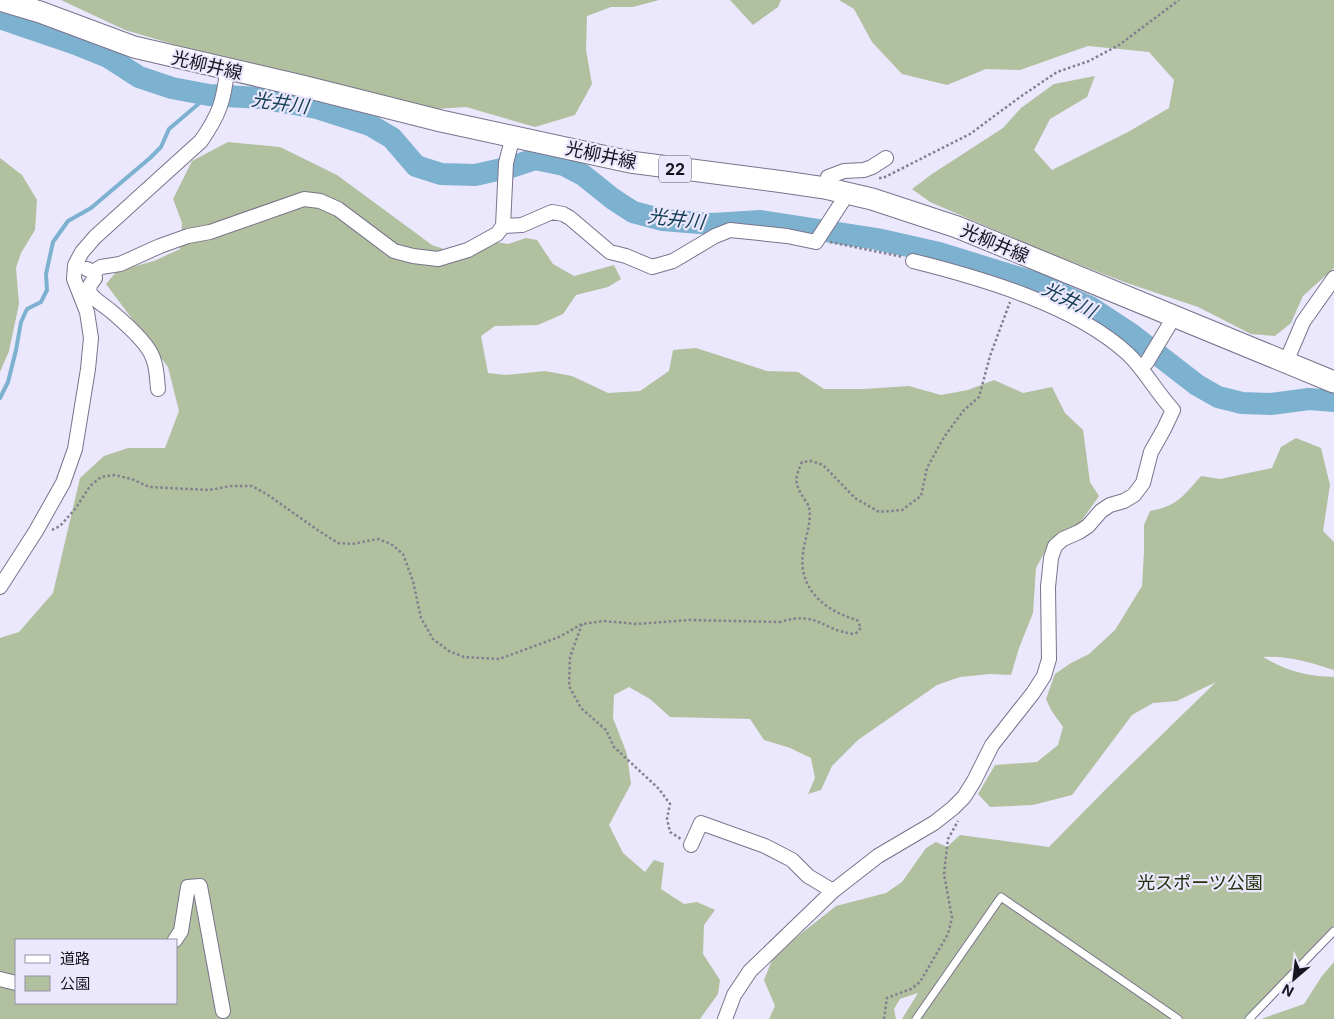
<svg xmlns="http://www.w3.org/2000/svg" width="1334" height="1019" font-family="Inter,'Noto Sans JP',sans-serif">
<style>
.green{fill:#b1c09f;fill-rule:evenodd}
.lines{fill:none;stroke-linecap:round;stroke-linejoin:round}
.stream{stroke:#7db1d0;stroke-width:4}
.river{stroke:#7db1d0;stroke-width:22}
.lane-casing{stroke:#79748c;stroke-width:9}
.street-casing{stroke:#79748c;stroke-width:16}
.primary-casing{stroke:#79748c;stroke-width:23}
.path{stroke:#837f8f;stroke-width:2.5;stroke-dasharray:2.5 2.5;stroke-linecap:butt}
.lane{stroke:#fff;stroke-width:7}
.street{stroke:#fff;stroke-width:14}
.primary{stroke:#fff;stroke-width:21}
.labels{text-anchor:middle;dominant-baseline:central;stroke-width:4.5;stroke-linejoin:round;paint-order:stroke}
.shield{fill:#ebe7fd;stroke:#575461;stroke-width:1}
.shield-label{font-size:16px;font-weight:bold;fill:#17151e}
.street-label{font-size:18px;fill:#17151e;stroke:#ebe7fd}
.park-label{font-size:18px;fill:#23310d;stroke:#ebe7fd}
.water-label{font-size:19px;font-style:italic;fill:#123d53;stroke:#ebe7fd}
</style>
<rect width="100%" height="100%" fill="#ebe7fd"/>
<!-- green -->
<path class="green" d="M61,0h598l-26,7h-22l-24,9 -1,34 6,34 -17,31 -40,12 -69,-20 -30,2 -94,-24 -132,-30 -85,-25z
M730,0h51l-3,7 -25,18z
M839,0h495v268l-31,28 -12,27 -16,13 -24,-2 -53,-27 -71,-24 -81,-31 -116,-50 -18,-13 20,-15 71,-46 18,-20 33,-24 41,-8 -8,21 -37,22 -16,31 18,20 76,-38 41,-24 5,-28 -25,-28 -61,-6 -68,24 -34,-1 -39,16 -45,-11 -30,-32 -18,-33z
M228,142l52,5 57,28 95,70 32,11 31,-14 13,2 18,-6 11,2 16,24 21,12 40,-11 7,14 -13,8 -32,8 -13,19 -25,11 -43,1 -14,10 7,37 18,2 39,-4 27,5 36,17 32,-2 29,-20 4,-21 23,-2 71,23 31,1 26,17h40l45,-3 32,9 27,-5 26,-10 29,13 29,-6 13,26 18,17 7,52 9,14 -19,27 -29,17 -15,28 -3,45 -14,35 -8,27 -22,-1 -29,3 -23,8 -79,55 -26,26 -11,24 -13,4 7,-16 -4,-20 -21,-10 -26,-8 -14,-21 -80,-2 -20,-18 -21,-12 -15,8 -1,23 14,36 4,30 -22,41 14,28 22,19 9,-12 10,3 -3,26 23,15 13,-2 18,8 -11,15 -1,29 17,26 -2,14 -18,25h-700v-381l19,-6 34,-39 27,-115 24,-22 24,-8h37l14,-37 -11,-44 -62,-83 11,-13 37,-10 26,-12 2,-26 -9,-24 19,-38zM16,940h160v63h-160z
M0,158l22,17 15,25 -2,30 -14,23 -5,15 3,36 -10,47 -9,21z
M1296,438l25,10 9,37 -7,46 11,11v128c-22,-7 -47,-15 -71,-13 24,14 43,19 71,20v259l-81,83h-351l16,-26 -18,6 -6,10 2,10h-127l6,-13 -11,-26 10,-25 62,-49 50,-13 16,-11 24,-34 10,-6 11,5 13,-12 89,12 58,-59 109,-106 -39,19 -24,2 -21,12 -60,80 -39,10 -43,2 -12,-13 17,-29 42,-3 21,-17 5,-18 -12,-17 -5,-11 9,-25 16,-11 18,-9 26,-24 27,-44 2,-34v-27l6,-14c28,-5 33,-15 51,-35l19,3 52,-11 9,-21z
M1334,962v57h-73l43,-15 18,-28z"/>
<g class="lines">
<!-- stream -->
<path class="stream" d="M0,398l8,-16 8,-32 5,-28 6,-13 14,-7 6,-12 -1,-16 7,-32 15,-21 23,-13 59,-50 11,-11 8,-18 40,-34"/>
<!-- river -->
<path class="river" d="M0,18l76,26 32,13 31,20 33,11 37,7 50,3 58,10 53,17 22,13 24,28 25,8 34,1 36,-8 24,-8 29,6 19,10 30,24 20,13 30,8 49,4 49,-3 116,18 62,14 97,30 54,24 41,27 66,51 21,12 24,6 29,1 38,-5 25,2"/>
<defs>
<path id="lane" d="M916,1019l85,-122 177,122
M1249,1019l85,-88"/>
<path id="street" d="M825,188l3,-11 16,-6 20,-1 8,-3 14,-9
M503,226l19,-1 30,-13 11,2 7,4 40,34 16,4 26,11 21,-6 42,-25 15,-6 57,6 29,6 26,-40 2,-9
M87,269l6,3 2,6 -5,7 -1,7c6,9 15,13 23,20 13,11 36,31 41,46 4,10 4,21 5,31
M93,272l8,-5 19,-3 40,-18 28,-10 22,-4 94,-33 16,2 18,8 56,42 19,5 25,3 30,-9 29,-16 6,-8 3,-63 7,-27
M1286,362l17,-40 31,-44
M1141,367l6,-5 27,-45
M0,587l36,-56 27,-48 12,-34 13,-80 3,-31 -4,-26 -13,-33 1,-14 7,-13 13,-15 106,-96c18,-26 23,-40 26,-71
M691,845l10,-22 64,23 27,14 16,16 25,15
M175,940l6,-9 7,-44 12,-1 23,125
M0,979l16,4
M725,1019l9,-24 16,-24 83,-80 45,-35 56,-33 19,-15 11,-11 10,-16 18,-36 41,-52 11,-17 5,-17 -1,-72 3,-29 4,-12 8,-7 16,-7 9,-6 13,-15 9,-6 14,-4 10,-6 9,-12 8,-31 13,-23 9,-19c-17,-18 -28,-40 -45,-56 -53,-49 -147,-76 -215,-93"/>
<path id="primary" d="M0,0l40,12 94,35 168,39 139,35 189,41 154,20 41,6 47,11 85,28 377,155"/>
</defs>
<!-- lane casing -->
<use href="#lane" class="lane-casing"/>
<!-- street casing -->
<use href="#street" class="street-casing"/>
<!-- primary casing -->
<use href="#primary" class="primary-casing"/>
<!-- path -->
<path class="path" d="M879,178h4l87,-44 50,-37 37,-25 32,-11 30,-16 60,-45
M830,242l73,15
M52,530l8,-4 16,-18 14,-22 11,-9 13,-2 18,4 17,8 60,3 22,-4h21l16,9 51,36 19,12 14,1 26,-5 13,5 12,10 10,27 8,37 12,21 16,12 15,6 35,2 60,-22 23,-13 22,-3 33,3 52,-4 91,2c38,-12 42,9 75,12l6,-6 -4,-8c-32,-9 -59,-31 -54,-67 2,-16 9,-30 6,-46 -1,-3 -4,-7 -6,-10 -9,-14 -8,-20 -1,-35l9,-1 12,4 32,33 24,14 23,-2 19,-14 6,-28 17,-31 20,-27 15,-13 11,-41 20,-54
M582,624l-12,33 -1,29 12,22 25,22 8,17 45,42 11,15 -3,15 3,13 11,7
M884,1019l3,-21 24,-9 9,-7 28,-48 4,-16 -8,-44 4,-35 10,-18"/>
<!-- lane -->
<use href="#lane" class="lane"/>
<!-- street -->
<use href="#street" class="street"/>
<!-- primary -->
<use href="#primary" class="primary"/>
</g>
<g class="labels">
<!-- shield labels -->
<rect class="shield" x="659" y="155.5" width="32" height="27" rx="4"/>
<g class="shield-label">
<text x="675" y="169">22</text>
</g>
<!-- street labels -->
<g class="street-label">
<text transform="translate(207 65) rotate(13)">光柳井線</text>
<text transform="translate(601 155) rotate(12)">光柳井線</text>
<text transform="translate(995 243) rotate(23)">光柳井線</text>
</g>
<!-- park labels -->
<g class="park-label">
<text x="1200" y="882">光スポーツ公園</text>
</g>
<!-- water labels -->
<g class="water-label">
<text transform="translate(280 103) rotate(8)">光井川</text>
<text transform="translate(676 219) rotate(7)">光井川</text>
<text transform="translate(1069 300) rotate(26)">光井川</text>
</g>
</g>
<!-- legend -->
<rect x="15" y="939" width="162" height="65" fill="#ebe7fd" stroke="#9693a4"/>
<rect x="25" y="955" width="25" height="8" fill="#ffffff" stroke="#9693a4"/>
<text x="60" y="964" font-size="15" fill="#17151e">道路</text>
<rect x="25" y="976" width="25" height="15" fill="#b1c09f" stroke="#9693a4"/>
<text x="60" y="989" font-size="15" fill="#17151e">公園</text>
<!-- north arrow -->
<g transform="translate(1294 979) rotate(208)" stroke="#ebe7fd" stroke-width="4" paint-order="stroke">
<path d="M0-4L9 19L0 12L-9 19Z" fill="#17151e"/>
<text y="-8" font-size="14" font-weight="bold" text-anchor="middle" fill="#17151e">N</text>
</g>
</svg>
